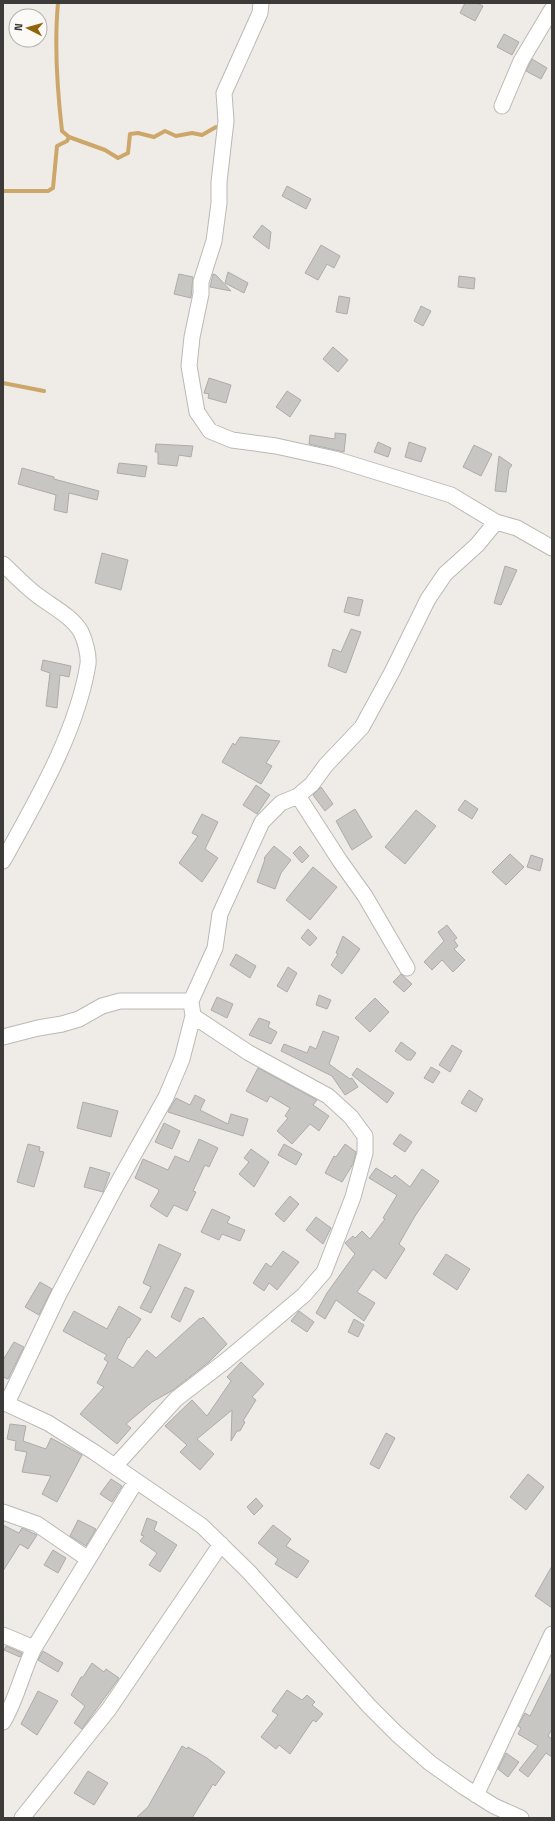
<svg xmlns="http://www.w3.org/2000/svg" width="555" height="1821" font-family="'Titillium Web',sans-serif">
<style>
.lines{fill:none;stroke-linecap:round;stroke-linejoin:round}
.stream{stroke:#cda76a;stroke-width:4}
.building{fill:#c8c6c2;stroke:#aeaba8}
.minor-casing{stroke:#bbb9b5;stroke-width:17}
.minor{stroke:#fff;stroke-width:15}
</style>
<rect width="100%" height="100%" fill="#efece8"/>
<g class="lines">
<!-- stream -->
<path class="stream" d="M69,137l36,13 13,8 10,-5 2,-19 8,-1 16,4 11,-6 11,5 16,-3 10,2 14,-8
M3,191h45l5,-3 4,-42 10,-5 2,-4 -7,-6c-5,-43 -8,-85 -4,-128
M3,383l41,8"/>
</g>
<!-- building -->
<path class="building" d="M465,3h12l6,3 -8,15 -15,-8z
M504,34l15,8 -7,13 -15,-8z
M532,59l15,9 -6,11 -15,-8z
M287,186l24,13 -5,10 -24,-13z
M262,225l9,7 -2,17 -16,-12z
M321,245l19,11 -6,12 -7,-4 -9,16 -13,-7z
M228,272l20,11 -4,10 -19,-10z
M179,274l14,3 -2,21 -17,-4z
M213,274l3,1 15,16 -21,-4z
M459,276l16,2 -1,11 -16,-2z
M339,296l11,2 -3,16 -11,-2z
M421,306l10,5 -8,15 -9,-5z
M333,347l15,13 -10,12 -15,-13z
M209,378l22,7 -5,18 -18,-5 1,-4 -5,-1z
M287,391l14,9 -11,17 -14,-10z
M335,433l11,1 -2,18 -35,-8 1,-9 25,4z
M378,442l13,6 -3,9 -14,-5z
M409,442l17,6 -5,14 -16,-5z
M156,444l37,2 -2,11 -12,-2 -2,11 -19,-2v-12h-3z
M474,445l18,9 -11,22 -18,-9z
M499,456l13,9 -3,4 -3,23 -11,-1z
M119,463l28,3 -2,11 -28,-4z
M22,468l32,9v2l45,12 -2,9 -28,-7 -2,20 -13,-3 2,-15 -38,-11z
M102,553l26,7 -7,30 -26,-7z
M505,566l12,4 -16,35 -7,-2z
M348,597l15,3 -4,16 -15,-4z
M351,629l10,3 -15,41 -18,-7 5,-17 8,3z
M43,660l28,6 -2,11 -9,-2 -3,33 -11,-2 4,-33 -9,-3z
M240,737l40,4 -14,22 6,3 -11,18 -39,-22 11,-19 2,2z
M256,785l14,10 -13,19 -14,-9z
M321,787l12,17 -8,7 -12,-16z
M465,800l13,9 -6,10 -14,-9z
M355,809l17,28 -20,13 -16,-29z
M416,810l20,16 -31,38 -20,-17z
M202,814l16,8 -13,27 13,9 -16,24 -23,-19 19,-27 -6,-3z
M274,846l17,14 -10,13 -6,16 -18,-7 8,-23 -1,-1z
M300,846l9,10 -7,7 -9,-10z
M510,854l14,13 -18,18 -14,-13z
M531,855l12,4 -3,12 -13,-4z
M313,867l24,20 -27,33 -24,-20z
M447,925l10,13 -3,2 4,6 -4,3 11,11 -12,12 -11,-12 -10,10 -8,-8 20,-21 -6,-9z
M308,929l9,9 -7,8 -9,-8z
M343,936l17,13 -18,25 -11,-9 7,-11 -2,-1z
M236,954l20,12 -6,12 -20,-13z
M288,967l9,6 -10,19 -10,-6z
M401,974l11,10 -8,8 -11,-10z
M319,995l12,5 -4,9 -11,-4z
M217,997l16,7 -6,14 -16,-8z
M375,998l14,14 -19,20 -15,-14z
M259,1018l11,4 -2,5 9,5 -6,12 -22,-9z
M323,1031l16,6 -10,27 21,15 2,-1 6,9 -13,8 -13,-19 -51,-25 3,-7 23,9 3,-7 6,3z
M401,1042l15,11 -5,7h-4l-12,-9z
M452,1045l10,6 -12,21 -11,-7z
M431,1067l9,5 -7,11 -9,-5z
M258,1068l59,32 -4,5 16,11 -10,15 -9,-7 -18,20 -15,-13 11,-13 -3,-2 5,-8 -20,-12 -3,6 -21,-11z
M357,1068l37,25 -7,10 -35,-28z
M469,1090l14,9 -7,13 -15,-9z
M195,1095l10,5 -5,10 28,14 3,-10 17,5 -5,17 -75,-24 8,-14 14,7z
M83,1102l35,9 -7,26 -34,-9z
M164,1123l16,8 -8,18 -17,-7z
M400,1134l12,8 -7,10 -12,-8z
M199,1139l19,9 -9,19 -4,-2 -12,26 3,1 -9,19 -13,-6 -7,12 -17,-11 9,-15 -1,-2 -23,-11 8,-19 25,11 7,-14 14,6z
M28,1144l12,3 -1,4 5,1 -10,35 -17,-5z
M284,1144l18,10 -6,11 -18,-10z
M345,1144l11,8 -3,12 -11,18 -17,-9 9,-17 2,1z
M251,1149l18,13 -15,25 -15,-13 10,-12 -5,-4z
M90,1167l20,6 -7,19 -19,-5z
M376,1168l16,10 3,-3 15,12 12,-18 17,12 -24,35 -16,28 6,5 -19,30 -13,-10 -16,23 18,11 -11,18 -28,-21 -11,19 -9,-6 11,-20 28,-39 -10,-11 8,-7 2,2 7,-7 8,8 15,-20 -2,-1 14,-23 -28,-17z
M290,1196l9,8 -15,18 -9,-8z
M212,1209l18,8 -3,6 18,7 -5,11 -18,-7 -3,6 -18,-8z
M316,1217l15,11 -8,16 -17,-14z
M159,1244l22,10 -30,59 -11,-5 11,-21 -8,-4z
M283,1251l16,11 -22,28 -8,-7 -5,8 -11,-8 13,-20 5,4z
M446,1254l24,15 -13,21 -24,-16z
M40,1282l12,7 -13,26 -14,-8z
M185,1287l9,4 -14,31 -9,-5z
M119,1306l22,13 -12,19 -1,-1 -11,21 16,10 14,-18 9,8 44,-40 1,1 2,-2 24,27 -18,18 -36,28 -21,12 -26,22 5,4 -14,16 -37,-30 24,-27 -7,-4 11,-21 -4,-3 3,-4 -44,-24 11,-20 33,18z
M299,1311l15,11 -7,10 -16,-11z
M354,1319l10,6 -6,12 -10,-5z
M14,1342l10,5 -16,32 -5,-2v-17z
M241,1362l23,22 -12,13 4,3 -13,21 2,1 -5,9h-3l-6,10 1,-31 -35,29 17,15 -14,16 -20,-18 7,-7 -22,-19 27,-26 15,16 24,-35 -4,-4z
M10,1424l16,2 -3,15 23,8 5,-11 31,17 -25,47 -15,-8 9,-18 -29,-4 5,-20 -12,-2 1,-9 -9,-2z
M386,1433l9,5 -16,31 -9,-5z
M528,1474l16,13 -18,23 -16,-13z
M111,1479l11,7 -10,16 -12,-8z
M256,1498l7,8 -9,9 -7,-8z
M147,1518l10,4 -3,8 23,15 -17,27 -11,-7 8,-12 -17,-12 4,-5 -3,-1z
M78,1520l18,9 -10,17 -16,-10z
M3,1525l16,8 3,-5 15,7 -9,14 -8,-5 -17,27z
M273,1525l18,14 -5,7 23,15 -12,17 -22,-14 3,-5 -20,-16z
M53,1550l13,8 -8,15 -14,-8z
M552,1566v42l-17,-12z
M6,1646l16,7 -2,4 -16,-7z
M43,1651l20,12 -5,9 -20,-12z
M92,1663l12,9 2,-3 13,9 -37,51 -8,-6 11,-17 -14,-11 10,-18h2z
M552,1672v57l-4,7 4,3v18l-6,-4 -18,24 -9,-7 19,-24 -20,-12 3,-6 -3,-2 7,-13 5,3z
M287,1690l15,10 5,-5 8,7 -3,3 11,9 -7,8 -3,-2 -23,34 -11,-9 -3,4 -15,-12 17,-22 -6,-4z
M38,1691l20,10 -21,34 -16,-11z
M182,1746l5,3 1,-2 19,11 18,14 -10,14 -2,-2 -21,34h-56l12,-11z
M506,1753l13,9 -11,15 -10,-8z
M88,1771l20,12 -14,22 -20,-12z"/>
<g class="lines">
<defs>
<path id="minor" d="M261,3l-1,10 -36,80 2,28 -7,61v21l-5,38 -13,41v12l-9,43 -3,29 8,46 13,19 22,9 44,6 59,13 116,36 45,27 21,6 35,20
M502,106l19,-45 31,-52
M3,564c11,10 22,22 34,31 14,11 35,21 44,37 4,8 8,23 7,32 -11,68 -52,137 -85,197
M298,796l42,65 25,35 42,72
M3,1037l35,-9 24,-4 17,-5 23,-13 18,-5h71
M3,1402l45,21 46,29 108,74 47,46 120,134 28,28 33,29 34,24 30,19 27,12
M7,1403l51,-107 57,-108 51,-91 16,-38 11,-43 -2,-15 24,-53 5,-34 42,-92 19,-19 17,-7 14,-12 14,-19 36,-38 30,-55 36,-73 17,-25 32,-29 19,-23
M115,1466l61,-67 52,-40 76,-64 20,-23 29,-75 12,-44v-17l-14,-19 -23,-21 -79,-43 -56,-37
M3,1512l34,12 51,35
M3,1635l31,13
M3,1722c14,-23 19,-50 31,-74l102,-167
M476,1795l76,-161
M22,1818l87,-109 112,-165"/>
</defs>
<!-- minor casing -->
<use href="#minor" class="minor-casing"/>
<!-- minor -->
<use href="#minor" class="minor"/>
</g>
<!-- border -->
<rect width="555" height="1821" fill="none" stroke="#3c3b39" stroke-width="8"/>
<!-- north arrow -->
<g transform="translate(28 28) rotate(276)"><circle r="19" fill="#fcfaf6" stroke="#afaeaa"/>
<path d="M0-3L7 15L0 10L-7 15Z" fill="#8f650c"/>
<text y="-6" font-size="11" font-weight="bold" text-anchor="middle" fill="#3c3b39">N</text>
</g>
</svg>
